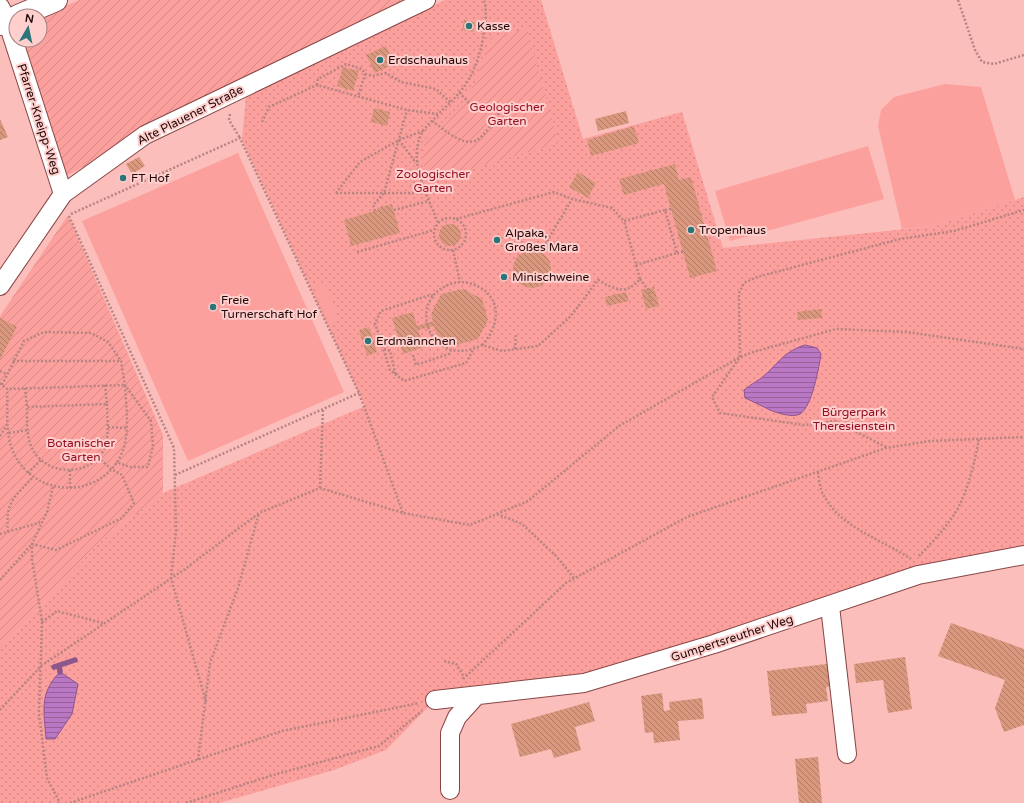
<svg xmlns="http://www.w3.org/2000/svg" width="1024" height="803" font-family="'Varela Round',sans-serif">
<style>
.park{fill:url(#park-dots)}
.garden{fill:url(#garden-furrows)}
.pitch{fill:#fca09d}
.water{fill:url(#water-rules);stroke:#8d568c}
.lines{fill:none;stroke-linecap:round;stroke-linejoin:round}
.stream{stroke:#8d568c;stroke-width:5.5}
.building{fill:url(#building-back-hatch)}
.minor-casing{stroke:#884746;stroke-width:20}
.major-casing{stroke:#884746;stroke-width:24}
.path{stroke:#b68482;stroke-width:2.5;stroke-dasharray:2 2;stroke-linecap:butt}
.minor{stroke:#fff;stroke-width:18}
.major{stroke:#fff;stroke-width:22}
.poi-dot{fill:#2b757a;stroke:#fecfcd;stroke-width:1.5}
.labels{text-anchor:middle;dominant-baseline:central;stroke-width:4;stroke-linejoin:round;paint-order:stroke}
.poi-label{font-size:12px;fill:#230909;stroke:#fecfcd;text-anchor:start}
.park-label{font-size:12px;fill:#941022;stroke:#fecfcd}
.street-label{font-size:12px;fill:#230909;stroke:#fecfcd}
</style>
<defs>
<pattern id="park-dots" width="8" height="8" patternUnits="userSpaceOnUse"><rect width="8" height="8" fill="#fca09d"/><path d="M2 2h.1M6 6h.1" fill="none" stroke="#d88886" stroke-width="1.8" stroke-linecap="round"/></pattern>
<pattern id="garden-furrows" width="10" height="10" patternUnits="userSpaceOnUse"><rect width="10" height="10" fill="#fca09d"/><path d="M-1 1l2-2M0 10L10 0M9 11l2-2" fill="none" stroke="#d88886"/></pattern>
<pattern id="water-rules" width="6" height="5" patternUnits="userSpaceOnUse"><rect width="6" height="5" fill="#ba77c4"/><path d="M0 2.5h6" fill="none" stroke="#97609d"/></pattern>
<pattern id="building-back-hatch" width="6" height="6" patternUnits="userSpaceOnUse"><rect width="6" height="6" fill="#d9977d"/><path d="M-1 5l2 2M0 0l6 6M5-1l2 2" fill="none" stroke="#b07965"/></pattern>
</defs>
<rect width="100%" height="100%" fill="#fbbebb"/>
<!-- park -->
<path class="park" d="M445,0h96l42,139 99,-27 41,136 211,-22 90,-29v358l-106,20 -334,108 -149,17 -49,50 -52,20 -115,33h-219v-153l99,-107 64,-50 202,-87 -123,-266 4,-45z"/>
<!-- garden -->
<path class="garden" d="M79,0h326l-339,176 -46,-136h20v-23z
M527,29l32,114 -132,39 -5,-26 3,-16 9,-13 12,-7 21,-22 10,-20 14,-40z
M68,215l95,220v58l-64,50 -99,107v-334z"/>
<!-- pitch -->
<path class="pitch" d="M945,84l36,3 34,113 -81,26 -32,3 -24,-103 3,-16 13,-13z
M868,146l16,53 -154,42 -15,-50z
M238,153l106,239 -156,69 -106,-240z
M325,283l14,37 -11,4 -14,-37z"/>
<!-- water -->
<path class="water" d="M805,345l12,3 4,6c-2,13 -9,53 -21,60 -7,4 -23,-1 -30,-4 -8,-4 -16,-8 -25,-12l-1,-8c6,-5 10,-7 16,-11 17,-13 22,-27 45,-34z
M60,672l18,12 -6,30 -17,25h-9c-2,-28 -7,-46 14,-67z"/>
<g class="lines">
<!-- stream -->
<path class="stream" d="M59,666l1,6
M54,667l21,-7"/>
</g>
<!-- building -->
<path class="building" d="M464,20l11,2 -2,10 -11,-2z
M386,46l8,18 -19,9 -9,-18z
M343,67l16,4 -6,20 -16,-5z
M374,108l16,4 -3,14 -16,-4z
M626,111l3,12 -31,8 -3,-12z
M0,119l8,18 -8,3z
M634,126l5,17 -48,13 -4,-16z
M139,157l6,9 -13,8 -6,-10z
M675,164l4,16 12,-3 26,94 -27,7 -26,-94 -40,11 -5,-16z
M578,172l18,11 -8,15 -19,-11z
M392,204l8,29 -49,13 -7,-26 34,-10 -1,-2z
M439 235a11 11 0 1 1 22 0a11 11 0 1 1-22 0Z
M513 269a19 19 0 1 1 38 0a19 19 0 1 1-38 0Z
M654,287l5,19 -13,3 -5,-19z
M463,289l19,10 6,21 -10,19 -22,6 -19,-10 -3,-9 -16,4 6,17 -21,7 -11,-36 21,-6 4,14 16,-5 -2,-7 10,-20z
M626,292l3,9 -22,5 -2,-9z
M821,309l1,9 -24,2 -1,-8z
M0,318l17,9 -17,33z
M369,327l8,25 -10,4 -8,-26z
M951,623l73,26v76l-20,7 -9,-24 10,-28 -67,-24z
M905,657l7,52 -24,4 -5,-33 -27,3 -2,-19z
M835,663l2,23 -11,1 2,14 -22,3 1,9 -35,3 -5,-45z
M662,693l2,18 6,-1 -1,-8 33,-4 2,21 -26,2 2,19 -26,3 -1,-11 -8,1 -4,-37z
M589,702l6,19 -20,6 6,23 -27,8 -3,-9 -31,8 -9,-33z
M818,757l4,46h-23l-4,-44z"/>
<g class="lines">
<defs>
<path id="minor" d="M0,7l7,13 56,174
M0,286l63,-92 82,-59 281,-135
M830,606l17,148
M435,700l149,-17 130,-39 204,-69 106,-20
M450,790v-57l7,-16 19,-21"/>
<path id="major" d="M18,16l38,-16
M0,24l16,-7"/>
</defs>
<!-- minor casing -->
<use href="#minor" class="minor-casing"/>
<!-- major casing -->
<use href="#major" class="major-casing"/>
<!-- path -->
<path class="path" d="M958,0l17,50 7,12 12,2 30,-9
M365,74l7,2 14,-3 15,9 35,7 14,13
M317,85l1,-6 28,-15 16,5 3,5 -7,23
M230,114l-1,6 11,18
M438,115c-5,5 -11,10 -15,16 -17,28 5,65 15,92
M432,121c11,7 31,27 45,19 6,-3 16,-18 21,-24l1,-5 -5,-4 -26,-5 -9,-10
M262,122l7,-15 48,-22 90,25 31,4c11,-10 25,-23 32,-37 10,-18 20,-57 14,-77
M399,140l17,23
M336,193l24,-31 39,-22 24,-9
M336,193h90
M394,210l35,-9
M665,210l6,-1
M375,211l-2,-6 11,-12 23,-83
M71,214l169,-76 119,255 44,120
M69,216l105,232 2,83 -5,47 35,124
M434 234a16 16 0 1 1 32 0a16 16 0 1 1-32 0Z
M456,219l98,-27 18,7
M543,248l29,-49 40,9 12,13
M453,250l7,32
M357,252l77,-22
M677,253l6,-1
M640,279l9,12 2,10
M433,296l-3,-1 -49,16 -6,12 15,47 14,11 62,-18 7,-13
M482,345c16,-16 21,-44 -1,-57 -10,-6 -22,-8 -33,-3 -43,17 -17,86 34,60l20,6 36,-5 33,-30 27,-36c16,9 28,16 42,-1l-16,-58 41,-11 12,43 -41,12
M384,349l6,2 6,25
M515,349l1,-14
M413,355l3,10 33,-11 2,-4
M13,361h107
M0,371l7,3
M0,383l7,6c1,19 -2,42 5,60 18,47 84,53 108,8 11,-21 6,-50 5,-72l-118,4
M2,385l22,-44 20,-9 47,1 17,9 13,19 4,24 26,36 2,25 -5,21h-18l-14,-5
M105,385l2,19
M25,388l2,19
M107,404c0,13 2,27 -1,40 -10,32 -55,34 -72,8 -8,-13 -7,-31 -7,-45z
M108,427l18,1
M9,433l19,-3
M0,436l7,-11
M886,447l-51,-26 -31,4 -84,-12 -8,-16 28,-40 -1,-64 5,-10 13,-6 143,-38 54,-8 70,-21
M70,470v18
M818,472c1,8 2,18 6,24 17,32 59,44 87,63
M28,473l13,-13
M175,475l184,-82
M53,487l-6,25 -15,32v15l10,63 -3,92 8,64 13,25
M320,488l3,-79
M497,514l25,10 34,32 18,22
M8,532c-3,-30 6,-34 25,-55
M0,534l42,-12
M919,556c15,-16 33,-34 42,-54 9,-20 14,-42 18,-63
M0,580l32,-36 24,6 66,-32 12,-15 -12,-28 -11,-6 -13,-12
M42,622l15,-11 46,12
M444,661l12,3 8,13
M463,679l103,-96 121,-66 199,-69 44,-7 94,-4
M0,710l41,-44 144,-97 74,-56 61,-25 83,25 67,12 58,-24 91,-75 121,-69 13,-5 83,-23 71,3 117,17
M198,760l12,-97 28,-75 21,-75
M70,803l212,-72 137,-28
M186,803l87,-28 106,-29 43,-35"/>
<!-- minor -->
<use href="#minor" class="minor"/>
<!-- major -->
<use href="#major" class="major"/>
</g>
<!-- markers -->
<g class="poi-dot">
<circle cx="469" cy="26" r="4"/>
<circle cx="380" cy="60" r="4"/>
<circle cx="123" cy="178" r="4"/>
<circle cx="691" cy="230" r="4"/>
<circle cx="497" cy="240" r="4"/>
<circle cx="504" cy="277" r="4"/>
<circle cx="213" cy="307" r="4"/>
<circle cx="368" cy="341" r="4"/>
</g>
<g class="labels">
<!-- poi labels -->
<g class="poi-label">
<text x="477" y="26">Kasse</text>
<text x="388" y="60">Erdschauhaus</text>
<text x="131" y="178">FT Hof</text>
<text x="699" y="230">Tropenhaus</text>
<text x="505" y="233">Alpaka,<tspan x="505" dy="14">Großes Mara</tspan></text>
<text x="512" y="277">Minischweine</text>
<text x="221" y="300">Freie<tspan x="221" dy="14">Turnerschaft Hof</tspan></text>
<text x="376" y="341">Erdmännchen</text>
</g>
<!-- park labels -->
<g class="park-label">
<text x="507" y="107">Geologischer<tspan x="507" dy="14">Garten</tspan></text>
<text x="433" y="174">Zoologischer<tspan x="433" dy="14">Garten</tspan></text>
<text x="854" y="412">Bürgerpark<tspan x="854" dy="14">Theresienstein</tspan></text>
<text x="81" y="443">Botanischer<tspan x="81" dy="14">Garten</tspan></text>
</g>
<!-- street labels -->
<g class="street-label">
<text transform="translate(190 115) rotate(-27)">Alte Plauener Straße</text>
<text transform="translate(39 119) rotate(72)">Pfarrer-Kneipp-Weg</text>
<text transform="translate(732 638) rotate(-18)">Gumpertsreuther Weg</text>
</g>
</g>
<!-- north arrow -->
<g transform="translate(28 28) rotate(9)"><circle r="19" fill="#fecfcd" stroke="#a6807f"/>
<path d="M0-3L7 15L0 10L-7 15Z" fill="#2b757a"/>
<text y="-6" font-size="11" font-weight="bold" text-anchor="middle" fill="#230909">N</text>
</g>
</svg>
